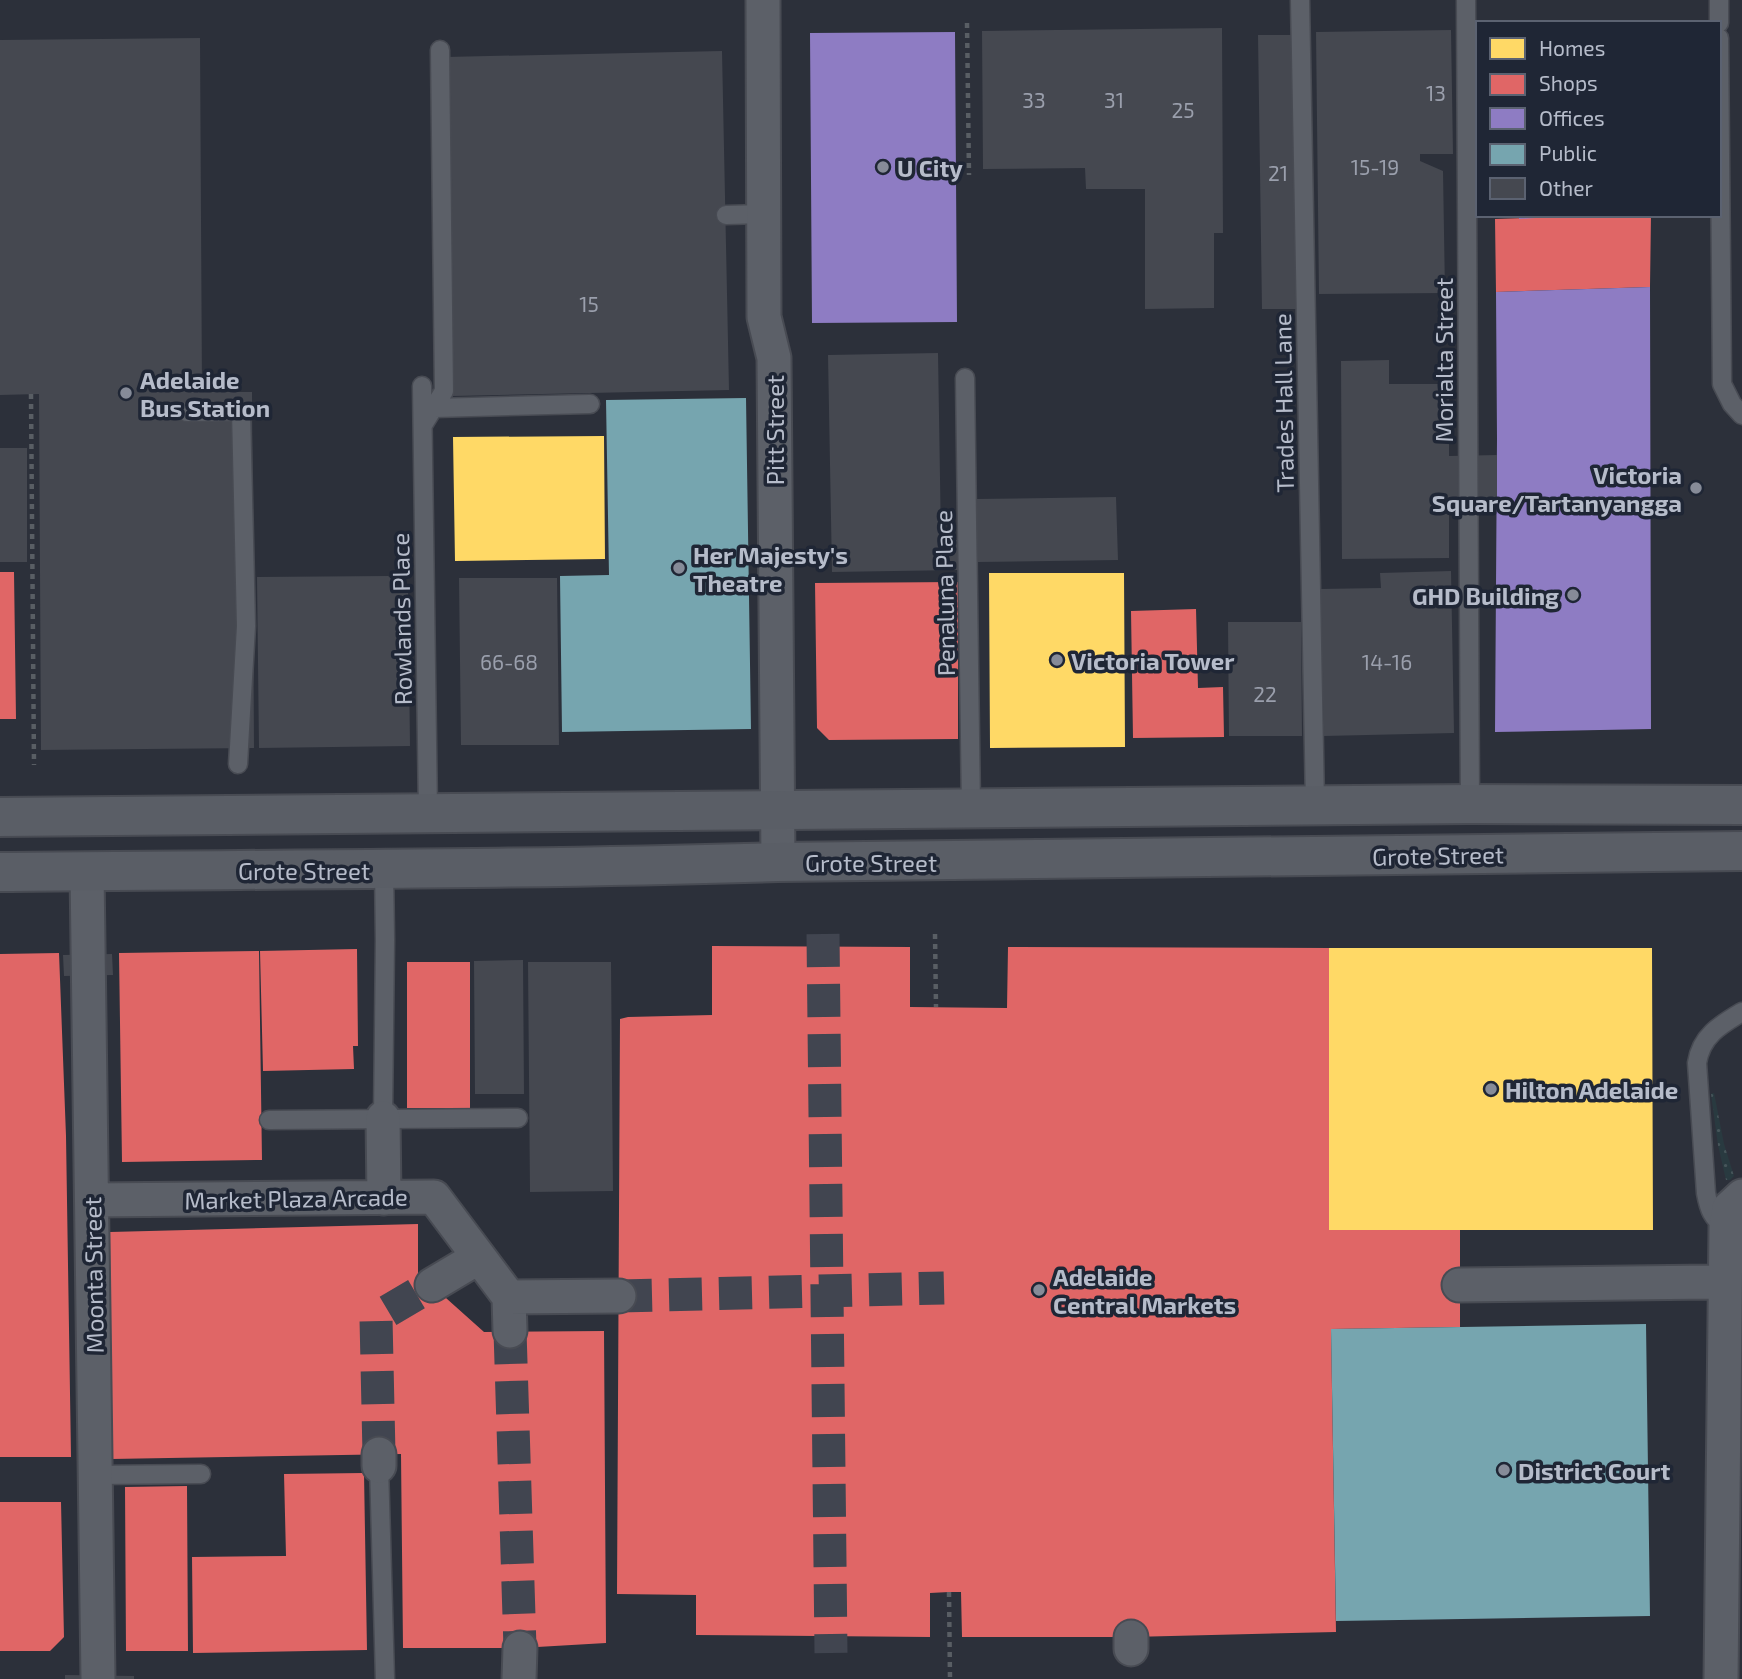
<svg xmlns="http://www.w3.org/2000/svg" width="1742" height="1679" font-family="'Exo 2',sans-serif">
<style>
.garden{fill:url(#garden-dots)}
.homes{fill:#ffd966}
.shops{fill:#e06666}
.offices{fill:#8e7cc3}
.public{fill:#76a5af}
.building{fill:#454850}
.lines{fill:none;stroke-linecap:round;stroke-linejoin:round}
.street-tunnel{stroke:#414550;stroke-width:33;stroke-dasharray:33 17;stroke-linecap:butt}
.lane-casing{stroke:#484b53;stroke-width:21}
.street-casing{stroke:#484b53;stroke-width:37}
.secondary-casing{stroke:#484b53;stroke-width:42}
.path{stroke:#595e64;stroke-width:4.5;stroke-dasharray:5 5;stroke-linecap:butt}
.lane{stroke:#5c6068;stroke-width:18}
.street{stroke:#5c6068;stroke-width:33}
.secondary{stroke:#5a5e66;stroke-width:38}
.poi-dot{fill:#868b98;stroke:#1f2635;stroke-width:2.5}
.labels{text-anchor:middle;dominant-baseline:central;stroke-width:7;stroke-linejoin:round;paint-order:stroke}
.number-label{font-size:21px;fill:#9a9fac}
.poi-label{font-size:24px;font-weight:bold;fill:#b6bcca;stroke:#1f2635;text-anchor:start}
.street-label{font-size:24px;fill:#b6bcca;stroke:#1f2635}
</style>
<defs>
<pattern id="garden-dots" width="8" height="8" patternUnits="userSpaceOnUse" patternTransform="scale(1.75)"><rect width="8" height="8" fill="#293a40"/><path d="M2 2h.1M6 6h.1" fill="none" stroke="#46555a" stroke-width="1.8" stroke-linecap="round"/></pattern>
</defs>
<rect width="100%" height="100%" fill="#2c303a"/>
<!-- garden -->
<path class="garden" d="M1714,1093l10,51 10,32 -4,4h-4l-8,-35 -7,-51z"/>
<!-- homes -->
<path class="homes" d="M604,436l1,123 -150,2 -2,-124z
M989,573h135l1,174 -135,1z
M1329,948h323l1,282h-324z"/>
<!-- shops -->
<path class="shops" d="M1609,215h42l-1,72 -154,5 -1,-73z
M0,572h14l2,147h-16z
M958,582v157l-129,1 -12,-12 -2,-145z
M1196,609l2,79 25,-1 1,50 -91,1 -2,-127z
M712,946l198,1v60l97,1 1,-61 321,1v282h131v97l-129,2 5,303 -205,5h-169l-1,-45h-12l-19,1v44l-234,-2v-40l-79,-1 3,-575 8,-2 84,-2z
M357,949l1,97h-5l1,23 -91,2 -3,-120z
M259,951l3,209 -140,2 -3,-209z
M59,953l7,183 5,321h-71v-503z
M407,962h63v146h-63z
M418,1224v49l66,59 120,-1 2,312 -86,5h-117l-2,-194 -290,5 -1,-227z
M364,1473l3,177 -174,3 -1,-96 94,-1 -2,-82z
M187,1486l1,165h-62l-1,-164z
M0,1502h61l3,135 -14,14h-50z"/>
<!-- offices -->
<path class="offices" d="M955,32l2,290 -145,1 -2,-290z
M1519,215h32v2l-32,2z
M1650,287l1,442 -156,3 2,-293 -1,-147z"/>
<!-- public -->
<path class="public" d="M746,398l5,331 -189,3 -2,-156 49,-1 -3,-175z
M1646,1324l4,292 -314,5 -5,-292z"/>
<!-- building -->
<path class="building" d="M1222,28l1,205h-9v75l-69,1v-120h-59l-1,-21 -102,1 -1,-138z
M1451,30l2,124h-33v7l23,10 2,122 -126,1 -3,-262z
M1258,35h35l4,274h-35z
M200,38l2,354h50l2,356 -213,2 -2,-356 -39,1v-355z
M722,51l7,339 -276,6 -7,-339z
M938,353l3,187h17v30l-126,2 -4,-217z
M1389,360v24h60v72l48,-1v49h-48v54l-107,1 -1,-198z
M0,448h27v114h-27z
M1116,497l2,63 -141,2 -1,-63z
M1451,571l3,162 -130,3 -4,-147 61,-1 -1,-15z
M388,576l20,12 2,158 -151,2 -2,-171z
M459,578h98l2,167h-98z
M1228,622h73l1,114h-73z
M112,954l1,21 -49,1 -1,-21z
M523,960l1,134h-49l-1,-133z
M528,962h83l2,229 -83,1z
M65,1675l69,1v3h-69z"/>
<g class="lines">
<!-- street-tunnel -->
<path class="street-tunnel" d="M823,934l8,719
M619,1296l325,-8
M510,1331l10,317
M379,1454l-3,-136 56,-33"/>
<defs>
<path id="lane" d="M1300,0l15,805
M1466,0l4,804
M1719,0v23
M1719,38l3,346 10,20 10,11
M726,215l38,-1
M965,378l6,430
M422,386l6,427
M434,408l156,-4
M187,412l54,-1 5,215 -8,138
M423,425l21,-34 -4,-341
M383,1118l2,-178 -1,-71
M269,1120l249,-2
M1727,1228c-15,-9 -18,-19 -21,-35l-9,-130c4,-27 23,-38 45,-51
M379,1466l6,213
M95,1475l106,-1"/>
<path id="street" d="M763,0l1,317 10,41 4,504
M87,871l11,808
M383,1118l1,80
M92,1200l342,-3 75,100 110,-1
M432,1285l47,-28
M1459,1285l251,-3
M509,1297l1,34
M379,1466v-12
M1131,1637v12
M519,1679l1,-31
M1721,1679l5,-452 3,-19 13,-12"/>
<path id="secondary" d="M0,817l1470,-13 272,1
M0,872c259,-3 519,-2 778,-10l964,-11"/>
</defs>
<!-- lane casing -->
<use href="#lane" class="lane-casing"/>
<!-- street casing -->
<use href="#street" class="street-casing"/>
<!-- secondary casing -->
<use href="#secondary" class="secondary-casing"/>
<!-- path -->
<path class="path" d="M967,23l2,152
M31,394l3,371
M935,934l1,73
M949,1592l1,87"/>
<!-- lane -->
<use href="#lane" class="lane"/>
<!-- street -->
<use href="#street" class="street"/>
<!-- secondary -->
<use href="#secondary" class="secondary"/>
</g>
<!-- markers -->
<g class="poi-dot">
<circle cx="883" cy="167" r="7"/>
<circle cx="126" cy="393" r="7"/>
<circle cx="1696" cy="488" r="7"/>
<circle cx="679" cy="568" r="7"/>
<circle cx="1573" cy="595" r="7"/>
<circle cx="1057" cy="660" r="7"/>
<circle cx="1491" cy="1089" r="7"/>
<circle cx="1039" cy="1290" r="7"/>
<circle cx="1504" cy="1470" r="7"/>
</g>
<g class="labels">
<!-- number labels -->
<g class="number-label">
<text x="1436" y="92">13</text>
<text x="1034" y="99">33</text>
<text x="1114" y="99">31</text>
<text x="1183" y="109">25</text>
<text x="1375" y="166">15-19</text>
<text x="1278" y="172">21</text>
<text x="589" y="303">15</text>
<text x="509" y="661">66-68</text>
<text x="1387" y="661">14-16</text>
<text x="1265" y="693">22</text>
</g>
<!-- poi labels -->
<g class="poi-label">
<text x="897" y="167">U City</text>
<text x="140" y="379">Adelaide<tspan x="140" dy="28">Bus Station</tspan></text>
<text x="1682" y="474" text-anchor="end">Victoria<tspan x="1682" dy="28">Square/Tartanyangga</tspan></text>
<text x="693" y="554">Her Majesty's<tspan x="693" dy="28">Theatre</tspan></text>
<text x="1559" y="595" text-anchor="end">GHD Building</text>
<text x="1071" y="660">Victoria Tower</text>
<text x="1505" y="1089">Hilton Adelaide</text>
<text x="1053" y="1276">Adelaide<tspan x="1053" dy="28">Central Markets</tspan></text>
<text x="1518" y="1470">District Court</text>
</g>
<!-- street labels -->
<g class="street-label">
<text transform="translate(1443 360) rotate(-90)">Morialta Street</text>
<text transform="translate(1283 403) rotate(-91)">Trades Hall Lane</text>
<text transform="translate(774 430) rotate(-90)">Pitt Street</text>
<text transform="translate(944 593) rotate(-91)">Penaluna Place</text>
<text transform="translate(401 619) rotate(-91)">Rowlands Place</text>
<text transform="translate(1438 855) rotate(-1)">Grote Street</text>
<text x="871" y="862">Grote Street</text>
<text x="304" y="870">Grote Street</text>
<text transform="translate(296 1198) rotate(-1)">Market Plaza Arcade</text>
<text transform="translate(93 1275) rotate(-91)">Moonta Street</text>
</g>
</g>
<!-- legend -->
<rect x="1476" y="21" width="245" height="196" fill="#1f2635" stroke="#5b6271" stroke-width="2"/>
<rect x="1490" y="38" width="35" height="21" fill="#ffd966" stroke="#5b6271" stroke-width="2"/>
<text x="1539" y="56" font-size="21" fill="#b6bcca">Homes</text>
<rect x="1490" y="74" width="35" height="21" fill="#e06666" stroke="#5b6271" stroke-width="2"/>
<text x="1539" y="91" font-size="21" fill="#b6bcca">Shops</text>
<rect x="1490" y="108" width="35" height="21" fill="#8e7cc3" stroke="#5b6271" stroke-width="2"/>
<text x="1539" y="126" font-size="21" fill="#b6bcca">Offices</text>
<rect x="1490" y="144" width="35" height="21" fill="#76a5af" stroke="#5b6271" stroke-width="2"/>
<text x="1539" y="161" font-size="21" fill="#b6bcca">Public</text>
<rect x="1490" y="178" width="35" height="21" fill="#454850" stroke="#5b6271" stroke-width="2"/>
<text x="1539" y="196" font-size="21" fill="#b6bcca">Other</text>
</svg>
